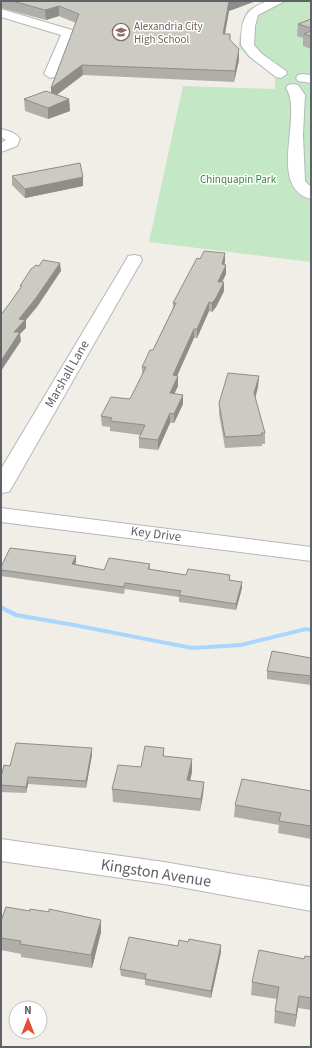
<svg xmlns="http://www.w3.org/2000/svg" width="312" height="1048" font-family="'Source Sans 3',sans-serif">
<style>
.green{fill:#c4e7c6}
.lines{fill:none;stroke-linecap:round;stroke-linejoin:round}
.stream{fill:#aad6fd;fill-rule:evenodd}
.minor-casing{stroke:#b4b7bb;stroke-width:2}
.minor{fill:#fff;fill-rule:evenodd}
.wall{fill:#afaea8}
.shaded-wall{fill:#8e8d88}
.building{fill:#cbcac3;stroke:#8e8d88}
.labels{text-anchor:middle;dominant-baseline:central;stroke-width:3;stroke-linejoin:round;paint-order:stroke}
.far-education-label{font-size:11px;fill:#785e54;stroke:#fff;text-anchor:start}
.far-park-label{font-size:11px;fill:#37853e;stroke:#fff}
.street-label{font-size:13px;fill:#5e6267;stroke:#fff}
.near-street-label{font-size:16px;fill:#5e6267;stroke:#fff}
</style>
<rect width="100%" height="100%" fill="#f0eee7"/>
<!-- green -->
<path class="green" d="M268,1h43v261l-162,-20 34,-156 92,3v-12l-27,-20 -10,-11 5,-28 5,-9z"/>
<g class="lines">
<!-- stream -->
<path class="stream" d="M1,605l16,8 57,10 118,23 49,-3 65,-16 5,1v4l-5,-1 -65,16 -49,3 -118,-23 -59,-10 -14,-7z"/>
<defs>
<path id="minor" d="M268,1h17l-27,14 -3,11 -1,19 8,9 24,17 1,3 -6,4 -5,-1 -27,-21 -8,-11c0,-24 3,-36 27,-44z
M1,9l71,21 2,3 -19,44 -5,1 -6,-4 17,-39 -60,-18z
M303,74l8,1v8l-13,-2 -2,-3 2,-3z
M293,84l5,1 7,10 -2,40 2,46 6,6v12c-45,-12 -7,-85 -25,-111l2,-3z
M1,129c8,2 14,3 19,10l-3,7 -16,6v-9l5,-3 -5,-3z
M134,255l6,1 2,4 -130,227 -3,5 -8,1v-24l125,-209 2,-4z
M1,508l310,39v14l-310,-39z
M1,839l163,23 147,25v24l-147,-27 -163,-23z"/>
</defs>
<!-- minor casing -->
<use href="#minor" class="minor-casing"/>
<!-- minor -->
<use href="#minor" class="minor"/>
</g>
<!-- wall -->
<path class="wall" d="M1,1h255l-27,10 -4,23 5,6 9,20 -5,22 -151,-7 -26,20 12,4 1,12 -22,8 -23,-8 -1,-12 27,-7 25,-69 -17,-7 -13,4 -45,-12z
M311,19v30l-8,-3v-8l-6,-2 1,-12z
M12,176l71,10 -58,12 -13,-13z
M225,253v9l-1,3h2v9l-4,8h2v9l-8,16 -4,5 -3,-1 -12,27h-3l-17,38 1,10 -4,8 9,1v9l-9,19h-4l-12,27 -19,-2v-10l2,-3 -31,-4v-4l-8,-1 -1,-10 29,-17 12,-24v-8l11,-17 20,-42v-5l27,-44z
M259,376l-1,11 -3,10 10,36v11h-3v2l-37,2 -6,-34v-11z
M76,562l-1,2 29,6 46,-6v5l36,6h44v5l12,8 -6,22 -57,-8v-5l-54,-8 -1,5 -123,-18v-9z
M311,658v27l-44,-6v-8z
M92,748v7l-6,33 -58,-4 -2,9 -25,-1v-15l9,-11z
M164,748v8l28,16 -2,9 14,1 -1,13 -3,16 -87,-9 -1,-13 29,-22z
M311,791v48l-33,-6 1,-8 -45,-8 1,-12z
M1,921l100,11 -9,36 -71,-11v-3l-20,-4z
M188,942l33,3v7l-10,46 -66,-13v-5l-24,-4 -1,-7 58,-23z
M311,957v53l-13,-2 -3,19 -21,-4 1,-12 2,-12 -26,-4 1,-13z"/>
<!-- shaded-wall -->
<path class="shaded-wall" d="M229,1h27l-27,10 -6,33v-10z
M59,6v10l-13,4 -1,-10z
M239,49v11l-5,22 1,-11z
M82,65l1,10 -32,24v-11z
M69,99l1,12 -22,8v-11z
M83,177v9l-58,12v-9z
M225,253v9l-4,11 1,-9z
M60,263l1,8 -24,36 -11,13v8l-6,6 1,7 -20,30v-10l18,-42z
M226,265v9l-8,16v-8z
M224,282v9l-8,16 -4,5v-9z
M209,302v9l-12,27v-9z
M194,329v9l-21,47v-10z
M178,376v10l-8,17v-10z
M259,376l-1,11 -4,16v-10z
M183,395v9l-9,19v-9z
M170,413v10l-12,27v-10z
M76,556v6l-3,8 -1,-6z
M242,582v6l-6,22v-6z
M92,748v7l-6,33v-7z
M192,759v13l-5,21v-13z
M28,777v7l-2,9v-6z
M204,782l-1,13 -3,16 1,-12z
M101,920v12l-9,36 -1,-13z
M221,945v7l-10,46v-7z
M299,996l-1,12 -3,19 1,-12z"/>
<!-- building -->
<path class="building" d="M12,1h217l-6,33h7v6l9,9 -4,22 -153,-6 -31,23 28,-74 -20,-8 -14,4z
M311,19v9l-13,-4z
M311,31v5l-7,-2z
M46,91l23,8 -21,9 -24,-9z
M80,163l3,14 -58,12 -13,-13z
M204,251l21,2 -3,11 4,1 -8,17h6l-8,16 -4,5 -3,-1 -12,27h-3l-21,46 5,1 -8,17 13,2 -9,19 -4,-1 -12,27 -19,-2 6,-13 -35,-4 2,-3 -11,-2 10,-19 19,2 16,-32h-4l8,-17h3l23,-47h-3l24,-45 3,1z
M43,260l17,3 -24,35 -17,21 6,1 -11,12h6l-19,29v-46l21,-29h-2l11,-17 5,-4 3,1z
M228,373l31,3 -5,17 11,40h-4l1,2 -37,2 -6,-34z
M10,548l66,8 -4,8 32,6 5,-12 41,6 -2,5 38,6 2,-6 42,6 -1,5 13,2 -6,22 -57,-9 2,-4 -56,-8 -1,4 -123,-17v-3z
M272,651l39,7v18l-44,-5z
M16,743l76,5 -6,33 -58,-4 -2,10 -25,-2v-8l3,-12 6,1z
M145,746l19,2 -1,8 29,3 -5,21 17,2 -3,17 -89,-10 6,-24 23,2z
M242,779l69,12v35l-32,-5 2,-8 -46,-8z
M6,907l24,4v-2l19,3v-3l52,11 -10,35 -71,-11 1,-3 -20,-3v-17z
M129,937l49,9 1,-6 9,2 1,-3 32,6 -10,46 -66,-12 1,-5 -26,-5z
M259,950l45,9 1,-3 6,1v41l-12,-2 -3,19 -21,-4 4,-24 -27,-5z"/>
<!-- icons -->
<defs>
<symbol id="school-ring" viewBox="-11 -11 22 22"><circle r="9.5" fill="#fff" stroke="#8d6e63" stroke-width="1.5"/><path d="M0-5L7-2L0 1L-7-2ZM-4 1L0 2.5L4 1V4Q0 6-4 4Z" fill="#8d6e63"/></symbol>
</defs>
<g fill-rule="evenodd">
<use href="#school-ring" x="111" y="22" width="20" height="20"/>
</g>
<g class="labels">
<!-- far-education labels -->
<g class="far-education-label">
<text x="134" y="26">Alexandria City<tspan x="134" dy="13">High School</tspan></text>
</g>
<!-- far-park labels -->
<g class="far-park-label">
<text x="238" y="179">Chinquapin Park</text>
</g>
<!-- street labels -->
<g class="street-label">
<text transform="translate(67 374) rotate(-60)">Marshall Lane</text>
<text transform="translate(156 534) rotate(7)">Key Drive</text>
</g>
<!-- near-street labels -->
<g class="near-street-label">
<text transform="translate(156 873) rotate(9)">Kingston Avenue</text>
</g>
</g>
<!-- border -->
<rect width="312" height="1048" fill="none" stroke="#5e6267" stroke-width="4"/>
<!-- north arrow -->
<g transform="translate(28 1020)"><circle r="19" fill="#ffffff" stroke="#bfc0c2"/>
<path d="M0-3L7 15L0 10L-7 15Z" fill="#e64c37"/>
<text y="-6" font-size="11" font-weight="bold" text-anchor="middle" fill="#5e6267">N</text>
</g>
</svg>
